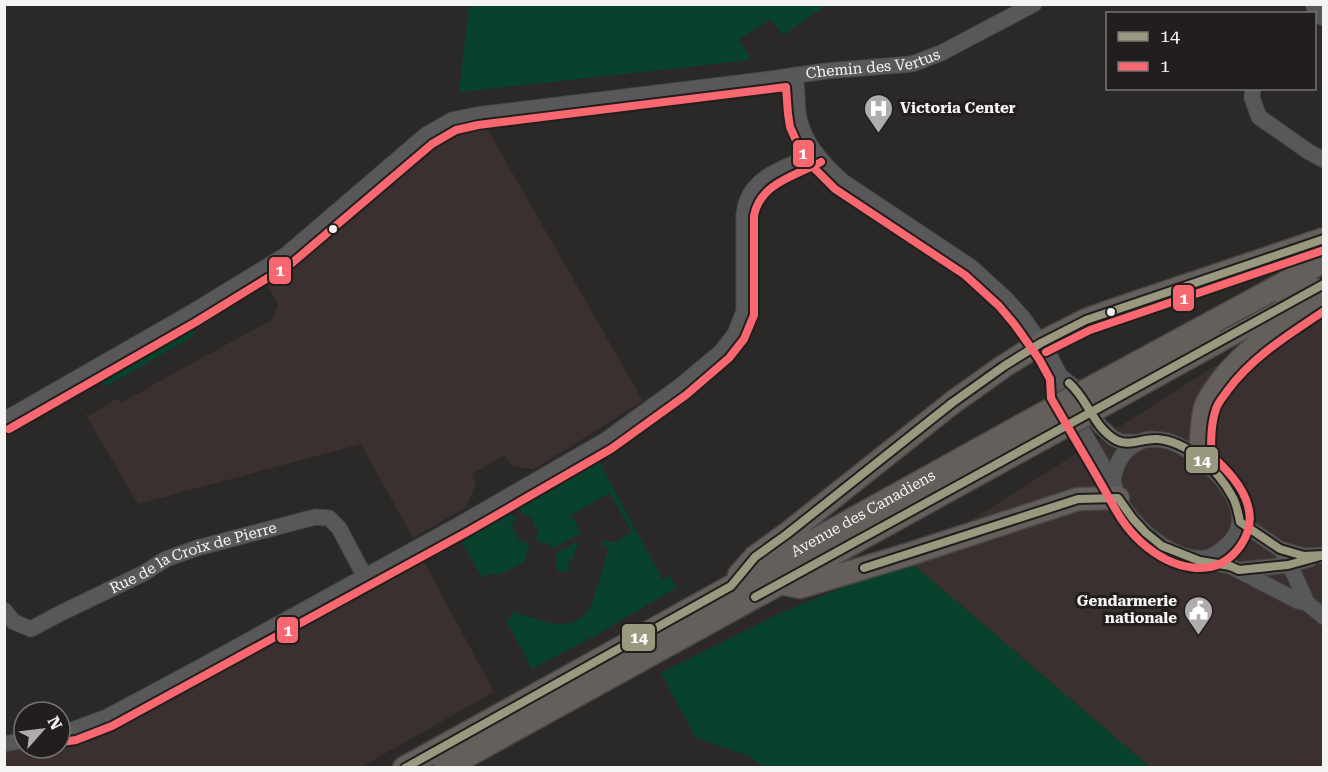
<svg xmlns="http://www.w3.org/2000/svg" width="1328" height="772" font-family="'Roboto Serif',serif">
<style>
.built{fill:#39302f}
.green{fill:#09422c}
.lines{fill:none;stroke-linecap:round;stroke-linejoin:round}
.street-casing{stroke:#484746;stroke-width:17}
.primary-casing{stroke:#484746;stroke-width:25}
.street{stroke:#595858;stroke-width:15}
.primary{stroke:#655f5c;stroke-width:22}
.primary-bridge-casing{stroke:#484746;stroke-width:25;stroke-linecap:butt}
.primary-bridge{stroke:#655f5c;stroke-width:22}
.bus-1-casing{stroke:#211e1d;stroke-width:12}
.bus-2-casing{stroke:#211e1d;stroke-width:12}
.bus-1{stroke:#9a9980;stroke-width:8}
.bus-2{stroke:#f96870;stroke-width:8}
.bus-dot{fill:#f6f4f3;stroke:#211e1d;stroke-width:2}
.labels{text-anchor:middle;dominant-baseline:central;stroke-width:6;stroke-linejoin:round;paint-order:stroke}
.street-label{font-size:15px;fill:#f6f4f3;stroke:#211e1d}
.poi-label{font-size:15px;font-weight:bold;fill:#f6f4f3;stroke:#211e1d;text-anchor:start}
.line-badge{stroke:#211e1d;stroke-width:2}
.badge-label{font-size:16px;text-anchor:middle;font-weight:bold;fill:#fff}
</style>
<rect width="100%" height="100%" fill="#2a2928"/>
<!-- built -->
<path class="built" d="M485,125l158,276 -110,69 -22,-5 -7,-10 -32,19 4,9 -10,24 -53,31 -52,-94 -223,60 -53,-90 5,1 28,-17 3,5 71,-40 80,-43 6,-15 -12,-24 17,-10 151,-129 16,-10 16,-5z
M1323,298v469h-173l-242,-207z
M422,558l72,134 -133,75 -356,1 -1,-18 20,-2h36v-5l19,-2 145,-74z"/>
<!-- green -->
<path class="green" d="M469,5v-1l358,1 -44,30 -12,-16 -32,20 12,21 -292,32z
M192,329l2,5 -2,3 -85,49 -5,-3 -2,-3z
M596,457l67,123 7,-5 6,13 -78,46 -66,35 -27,-51 5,1 3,-7 44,13 1,-2c15,3 26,-4 33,-18l1,-1 17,-57 -8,-2 2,-5 11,3 18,-11 -22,-39 -39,22 10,18 -27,15 -7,-5h-8l-4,-6 4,-3 -10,-20 -5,2 -7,-11 37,-21z
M509,509l7,12 -5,3 10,19 5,-2 4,7 -4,6 -1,7 -26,14 -8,-2 -9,5 -22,-40z
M578,542l-5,17h-3l-2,8 2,1 -1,3 -2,-1 -7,3 -5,-7 2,-6 -1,-7z
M908,560l242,207h-388l-11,-10 -56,-20 -34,-64 122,-61z"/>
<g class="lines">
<defs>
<g id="street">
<path d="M1313,4c1,5 6,12 11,14"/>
<path d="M795,75c2,12 2,25 3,38 4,28 24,50 44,68l129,86 35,32 17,19 25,35 12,23 15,12 25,38 13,12 8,4h15"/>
<path d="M1253,88l-1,10 7,19 50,35 15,8"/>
<path d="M1060,376l1,18 53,91"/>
<path id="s1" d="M4,420l187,-107 95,-58 140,-120 26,-15 24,-5 294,-36 56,-8 86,-7 29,-11 93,-49"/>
<path d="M1148,439c8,0 15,0 23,3 35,13 97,70 54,105 -6,5 -12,10 -20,11 -34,5 -85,-41 -91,-73 -2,-6 0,-11 2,-17 6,-17 16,-24 32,-29z"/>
<path d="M1240,522l40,27 24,7 20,-1"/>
<path d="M1284,557l10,17 13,29 17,14"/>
<path d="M1199,560l31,6 68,35 9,2"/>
<path d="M1239,570l49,-5 22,-6"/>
<path id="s2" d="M4,610l10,12 17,7 30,-16 83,-40 22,-14 31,-11 118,-31 14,1 10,10 26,49"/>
<path d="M60,732l12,-2 35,-13 88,-47 269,-148 142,-82 73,-53 42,-35 14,-18 9,-23v-96c1,-5 1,-10 3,-14 11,-29 45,-34 69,-48"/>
<path d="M4,744l20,-4"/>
</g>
<g id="primary">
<path d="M1270,291l54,-30"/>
<path d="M1217,342l96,-53"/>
<path d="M1200,459c1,-17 1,-35 5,-51 3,-11 11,-19 17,-28 29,-36 64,-56 102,-82"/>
<path d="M739,575l16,-18 32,-23 165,-131 52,-37 37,-23 45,-23 22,-8 216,-73"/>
<path d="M785,584l15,3 110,-33 168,-55 40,-1"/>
<path id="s3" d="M404,768l622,-345"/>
<path d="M445,768l591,-326"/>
</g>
</defs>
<!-- street casing -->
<use href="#street" class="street-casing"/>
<!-- primary casing -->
<use href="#primary" class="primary-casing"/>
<!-- street -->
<use href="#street" class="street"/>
<!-- primary -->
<use href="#primary" class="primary"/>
<defs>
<path id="primary-bridge" d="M1026,423l244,-132
M1036,442l181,-100"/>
</defs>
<!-- primary-bridge casing -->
<use href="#primary-bridge" class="primary-bridge-casing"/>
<!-- primary-bridge -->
<use href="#primary-bridge" class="primary-bridge"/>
<defs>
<path id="bus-1" d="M1069,383c19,16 24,44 47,57 13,7 27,-2 41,-1 30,2 61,31 75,57 5,8 6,17 8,26l40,27 24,7 19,-1
M864,568l214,-69 40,-1 15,21 13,14 16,13 38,15 30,5 9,4 49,-5 36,-10
M755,597l569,-313
M405,768l326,-182 24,-29 32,-23 165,-131 52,-37 37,-23 45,-23 238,-81"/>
<path id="bus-2" d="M1046,352l44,-22 234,-80
M9,429l187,-107 96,-59 140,-119 24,-14 22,-5 308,-38 2,27 2,13 9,20 13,19 23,23 130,86 34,31 16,19 24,34 11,20 1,19c16,28 33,56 49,84 13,22 21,42 41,60 29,26 74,41 100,3 8,-12 11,-25 7,-39 -5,-20 -22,-37 -37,-51 0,-15 0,-32 5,-46 2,-7 8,-13 12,-19 25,-34 62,-56 96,-79
M62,742l14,-2 36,-14 357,-195 142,-82 75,-54 43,-37 15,-19 10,-24v-99c6,-33 41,-40 67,-54"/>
</defs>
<!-- bus-1 casing -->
<use href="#bus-1" class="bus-1-casing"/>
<!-- bus-2 casing -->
<use href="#bus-2" class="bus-2-casing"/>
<!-- bus-1 -->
<use href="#bus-1" class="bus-1"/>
<!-- bus-2 -->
<use href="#bus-2" class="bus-2"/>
</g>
<!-- icons -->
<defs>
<symbol id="hospital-pin" viewBox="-11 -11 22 30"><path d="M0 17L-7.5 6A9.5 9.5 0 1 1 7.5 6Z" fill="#afadac" stroke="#211e1d"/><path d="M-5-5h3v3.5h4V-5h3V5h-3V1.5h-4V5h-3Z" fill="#fff"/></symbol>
<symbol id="civic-pin" viewBox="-11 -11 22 30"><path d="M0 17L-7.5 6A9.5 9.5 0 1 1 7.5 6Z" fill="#afadac" stroke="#211e1d"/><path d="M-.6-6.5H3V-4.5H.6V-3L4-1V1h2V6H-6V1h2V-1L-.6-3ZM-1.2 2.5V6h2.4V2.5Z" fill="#fff"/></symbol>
</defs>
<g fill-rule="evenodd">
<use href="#hospital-pin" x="862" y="92" width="33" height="45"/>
<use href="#civic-pin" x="1182" y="594" width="33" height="45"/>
</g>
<!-- markers -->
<g class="bus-dot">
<circle cx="333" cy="229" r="5"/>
<circle cx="1111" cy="312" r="5"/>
</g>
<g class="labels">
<!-- street labels -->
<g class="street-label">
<text stroke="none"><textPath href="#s1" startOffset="966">Chemin des Vertus</textPath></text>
<text stroke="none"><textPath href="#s3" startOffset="525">Avenue des Canadiens</textPath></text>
<text stroke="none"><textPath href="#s2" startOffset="212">Rue de la Croix de Pierre</textPath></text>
</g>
<!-- poi labels -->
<g class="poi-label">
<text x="900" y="108">Victoria Center</text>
<text x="1177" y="601" text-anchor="end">Gendarmerie<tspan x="1177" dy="17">nationale</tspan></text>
</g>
</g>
<g class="line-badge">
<rect x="792" y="139" width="23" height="29" rx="6" fill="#f96870"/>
<rect x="268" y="256" width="24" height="29" rx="6" fill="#f96870"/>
<rect x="1172" y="284" width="23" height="28" rx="6" fill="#f96870"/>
<rect x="1185" y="446" width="34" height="28" rx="6" fill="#9a9980"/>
<rect x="276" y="616" width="23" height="28" rx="6" fill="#f96870"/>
<rect x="621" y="623" width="35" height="29" rx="6" fill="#9a9980"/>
</g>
<g class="badge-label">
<text x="803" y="159">1</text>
<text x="280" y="276">1</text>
<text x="1184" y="304">1</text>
<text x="1202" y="466">14</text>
<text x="288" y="636">1</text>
<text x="639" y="643">14</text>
</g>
<!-- border -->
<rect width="1328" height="772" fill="none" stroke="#f6f4f3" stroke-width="12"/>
<!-- legend -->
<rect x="1106" y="12" width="210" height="78" fill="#211e1d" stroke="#767473" stroke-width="1.5"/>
<rect x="1118" y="32" width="30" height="9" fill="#9a9980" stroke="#767473" stroke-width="1.5"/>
<text x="1160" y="42" font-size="18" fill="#f6f4f3">14</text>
<rect x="1118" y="62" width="30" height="9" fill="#f96870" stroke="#767473" stroke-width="1.5"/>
<text x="1160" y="72" font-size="18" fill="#f6f4f3">1</text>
<!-- north arrow -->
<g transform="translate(42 730) rotate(62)"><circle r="28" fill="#211e1d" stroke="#767473" stroke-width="1.5"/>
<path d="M0-4.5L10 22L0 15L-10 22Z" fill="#afadac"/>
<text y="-9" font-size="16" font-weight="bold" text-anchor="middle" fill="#f6f4f3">N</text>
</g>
</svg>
